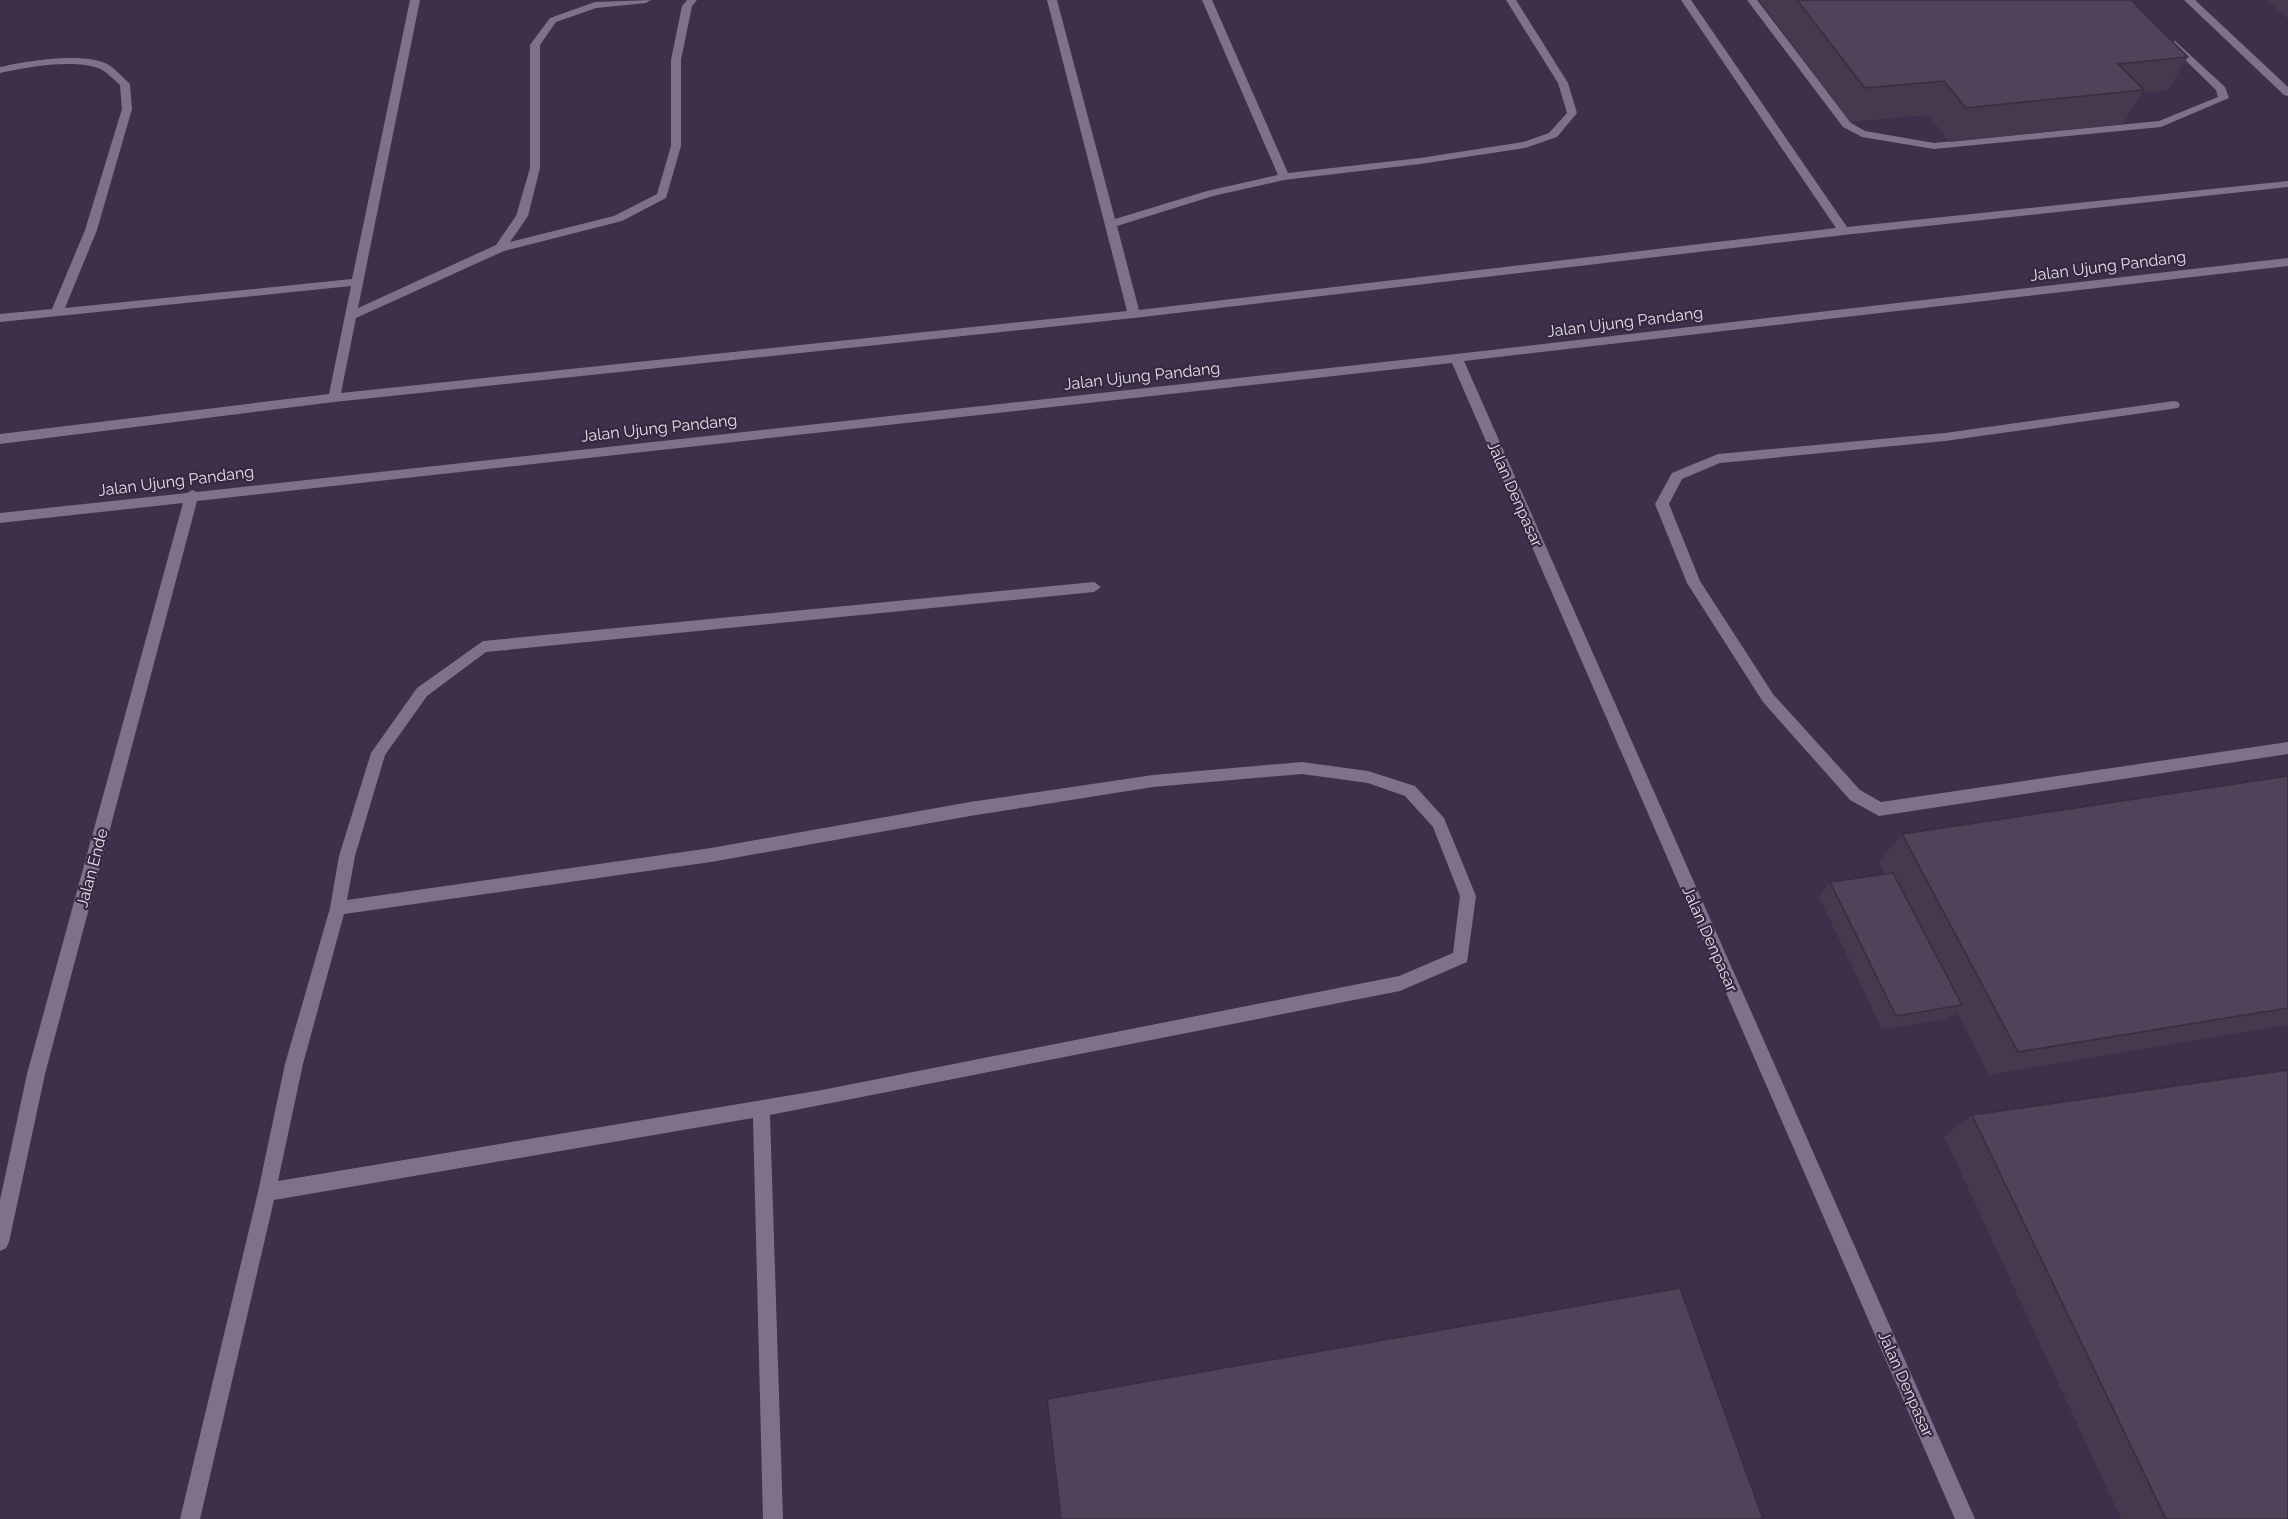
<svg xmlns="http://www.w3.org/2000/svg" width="2288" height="1519" font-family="Raleway,sans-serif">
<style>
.built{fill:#3f2f4b}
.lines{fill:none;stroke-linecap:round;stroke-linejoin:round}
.minor{fill:#80708c;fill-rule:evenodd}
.wall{fill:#44394d}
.building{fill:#4f4259;stroke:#372e3e;stroke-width:1.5}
.labels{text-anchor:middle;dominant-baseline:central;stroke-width:4.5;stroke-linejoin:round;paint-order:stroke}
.street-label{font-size:16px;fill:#e5ddeb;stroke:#35293f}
</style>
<rect width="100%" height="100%" fill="#35293f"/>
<!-- built -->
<path class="built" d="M0,0h2288v1519h-2288z"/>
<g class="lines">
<!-- minor -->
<path class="minor" d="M410,0h10l-62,308 138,-63 20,-29 14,-48v-123l20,-27 45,-16 56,-2 -5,3 -50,5 -40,14 -16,23v123l-12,48 -18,26 104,-26 43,-22 14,-48v-86l11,-54 5,-6h10l-5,6 -11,54v86l-15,52 -44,23 -118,30 -148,67 -15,75 786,-82 -80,-311h10l58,219 92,-28 71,-16 -76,-175h10l76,173 132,-15 103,-16 26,-9 18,-20 -9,-30 -52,-83h10l52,83 9,30 -20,24 -32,11 -105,16 -136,16 -71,16 -96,30 22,84 697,-82 -155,-228h10l156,227 441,-46v6l-444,48 -710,83 -800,84 -334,42v-10l329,-40 22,-108 -351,36v-8l52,-5 33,-79 37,-121 -2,-24c-7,-6 -14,-14 -22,-17 -24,-9 -73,-1 -98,5v-6c26,-6 85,-16 109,-2 7,5 15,13 21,19l2,25 -35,121 -32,78 287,-29z
M1747,0h10l94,123 14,8 69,12 225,-22 59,-24 -2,-7 -45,-44v-4l4,-1 50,46 4,11 -68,29 -227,22 -72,-12 -19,-10z
M2184,0h11l93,87v9l-4,-1z
M2288,258v8l-824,95 511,1158h-20l-503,-1156 -1255,138 -152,573 -36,168 -3,6 -6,3v-51l27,-126 156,-571 -183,20v-10l187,-20 5,-3 5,2 1259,-138z
M2174,401l4,1 2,3 -2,3 -233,33 -225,22 -38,16 -13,25 31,77 73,113 87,96 21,12 407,-60v12l-409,62 -29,-16 -87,-98 -76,-119 -32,-79 17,-31 46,-19 227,-21z
M1094,582l7,5 -7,5 -608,60 -59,44 -42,59 -30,101 -8,44 364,-52 259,-46 183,-27 149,-13 66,9 47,15 29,32 32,78 -9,66 -67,29 -630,124 13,404h-20l-10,-401 -479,82 -74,319h-20l78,-327 27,-128 45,-156 9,-52 32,-103 46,-65 66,-47zM1302,774l66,9 37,13 28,31 27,69 -7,57 -54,23 -577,114 -544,91 25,-117 41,-150 367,-52 259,-46 183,-29z"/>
</g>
<!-- wall -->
<path class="wall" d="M1759,0h372l57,57 -20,33 -26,3 -19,31 -173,18 -22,-27 -78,7z
M2267,0h21v19z
M2288,776v249l-299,50 -33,-64 -8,8 -66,10 -63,-132 11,-15 55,-8 -6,-13 23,-27z
M1972,1115l316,404h-167l-177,-383z"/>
<!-- building -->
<path class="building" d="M1797,0h334l57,57 -70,7 26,26 -178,18 -22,-27 -79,7z
M2288,776v232l-270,44 -116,-218z
M1893,873l69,132 -66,11 -66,-134z
M2288,1070v449h-122l-194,-404z
M1680,1288l83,231h-702l-14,-120z"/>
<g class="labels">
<!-- street labels -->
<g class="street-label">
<text transform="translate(2108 266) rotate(-7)">Jalan Ujung Pandang</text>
<text transform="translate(1625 322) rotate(-7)">Jalan Ujung Pandang</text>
<text transform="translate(1142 376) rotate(-6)">Jalan Ujung Pandang</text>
<text transform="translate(659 428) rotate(-6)">Jalan Ujung Pandang</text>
<text transform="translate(176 481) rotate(-7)">Jalan Ujung Pandang</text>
<text transform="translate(1515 494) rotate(66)">Jalan Denpasar</text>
<text transform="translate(92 868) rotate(-75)">Jalan Ende</text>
<text transform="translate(1710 939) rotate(66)">Jalan Denpasar</text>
<text transform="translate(1906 1384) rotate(66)">Jalan Denpasar</text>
</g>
</g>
</svg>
